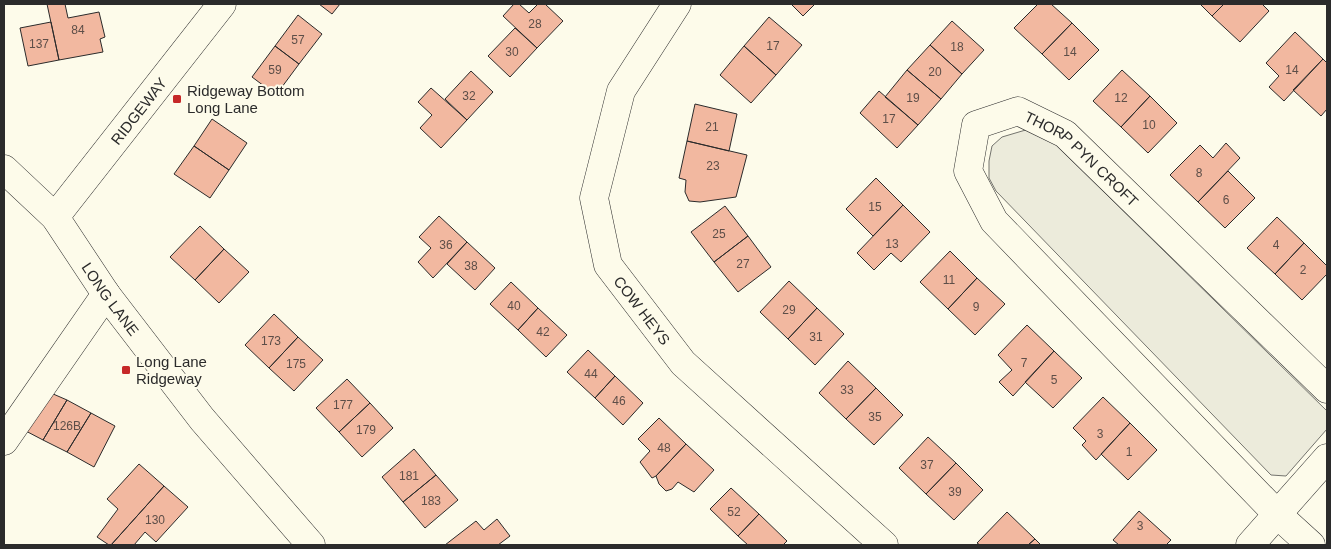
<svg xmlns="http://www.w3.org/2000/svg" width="1331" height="549" font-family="Helvetica,sans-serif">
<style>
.green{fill:#ecebdb;stroke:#74746e}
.building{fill:#f2b8a0;stroke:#2b2b2b}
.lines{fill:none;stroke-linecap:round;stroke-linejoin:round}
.street-casing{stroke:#2b2b2b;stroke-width:29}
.secondary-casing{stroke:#2b2b2b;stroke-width:29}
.street{stroke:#fdfbea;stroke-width:28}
.secondary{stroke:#fdfbea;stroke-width:28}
.poi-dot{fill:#c62828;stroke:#fdfbea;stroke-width:2}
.labels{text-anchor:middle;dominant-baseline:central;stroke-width:4;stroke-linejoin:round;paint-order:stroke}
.number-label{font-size:12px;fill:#5d4e48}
.poi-label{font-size:15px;fill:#2b2b2b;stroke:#fdfbea;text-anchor:start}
.street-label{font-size:15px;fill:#2b2b2b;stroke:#fdfbea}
</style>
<rect width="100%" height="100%" fill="#fdfbea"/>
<!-- green -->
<path class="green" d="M1029,129l22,11 276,271v18l-41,47 -15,-1 -275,-284 -7,-13v-17l3,-15 10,-9z"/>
<!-- building -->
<path class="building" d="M47,4h18l3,14 31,-6 6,25 -5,2 3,13 -44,8z
M319,4h21l-8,10z
M514,4h5l10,9 9,-9h7l18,17 -26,27 -34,-32z
M791,4h24l-12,12z
M1038,4h13l21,19 -30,31 -28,-26z
M1200,4h24l-12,12z
M1224,4h38l7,7 -29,31 -28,-26z
M298,15l24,19 -23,30 -24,-18z
M769,17l33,28 -26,30 -32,-29z
M952,21l32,29 -22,24 -32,-29z
M51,22l8,38 -31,6 -8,-38z
M1072,23l27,27 -30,30 -27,-26z
M515,28l22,20 -27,29 -22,-21z
M1295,32l28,27 -39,42 -15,-14 10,-11 -13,-13z
M930,45l32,29 -21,25 -34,-29z
M275,46l24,18 -23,31 -24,-18z
M744,46l32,29 -25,28 -31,-28z
M1323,59l4,4v46l-6,7 -28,-26z
M907,70l34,29 -23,26 -33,-28z
M1122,70l28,26 -29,31 -28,-26z
M471,71l22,21 -26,28 -22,-21z
M431,88l36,32 -26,28 -21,-20 12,-13 -14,-13z
M879,91l39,34 -21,23 -37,-35z
M1150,96l27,27 -29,30 -27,-26z
M695,104l42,10 -8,37 -42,-10z
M212,119l35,24 -18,27 -35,-24z
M687,141l60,14 -11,42 -36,5 -11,-1 -4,-9 1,-12 -7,-2z
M1226,143l14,15 -42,44 -28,-27 30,-30 13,13z
M194,146l35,24 -19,28 -36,-24z
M1228,171l27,27 -30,30 -27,-26z
M876,178l27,27 -30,31 -27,-27z
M903,205l27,27 -29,30 -10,-9 -17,17 -17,-17z
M725,206l23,30 -34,26 -23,-30z
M439,216l28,26 -34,36 -15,-16 13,-14 -12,-11z
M1277,217l27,26 -29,31 -28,-26z
M200,226l24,23 -29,31 -25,-23z
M748,236l23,31 -33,25 -24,-30z
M467,242l28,26 -20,22 -28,-26z
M1304,243l23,23v8l-25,26 -27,-26z
M224,249l25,23 -30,31 -24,-23z
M950,251l27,27 -29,31 -28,-27z
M977,278l28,26 -30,31 -27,-26z
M789,281l28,27 -29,31 -28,-27z
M511,282l27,26 -20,22 -28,-26z
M538,308l29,27 -21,22 -28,-27z
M817,308l27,26 -29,31 -27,-26z
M274,314l24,23 -29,31 -24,-23z
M1027,325l27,26 -41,45 -14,-14 13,-12 -14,-15z
M298,337l25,23 -29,31 -25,-23z
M588,350l27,26 -20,22 -28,-26z
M1054,351l28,27 -29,30 -28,-26z
M848,361l28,27 -30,31 -27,-26z
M615,376l28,27 -20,22 -28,-27z
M347,379l23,24 -31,29 -23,-24z
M876,388l27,27 -29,30 -28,-26z
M44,390l23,10 -24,40 -21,-11z
M1103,397l27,26 -34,37 -14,-15 4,-4 -13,-13z
M67,400l24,13 -24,39 -24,-12z
M370,403l23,25 -31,29 -23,-25z
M91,413l24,13 -21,41 -27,-15z
M659,418l27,26 -30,32 -4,2 -12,-16 10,-11 -12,-12z
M1130,423l27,27 -29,30 -27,-26z
M928,437l28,26 -30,31 -27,-26z
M686,444l28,26 -20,22 -16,-10 -6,7 -6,2 -7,-7 -3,-8z
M414,449l22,26 -33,27 -21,-25z
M956,463l27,27 -29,30 -28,-26z
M139,464l25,22 -53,59h-2l-12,-8 21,-28 -11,-10z
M436,475l22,25 -33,28 -22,-26z
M164,486l24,21 -32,35 -11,-10 -11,13h-23z
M731,488l28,26 -21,22 -28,-27z
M1139,511l32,29 -5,5h-47l-6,-5z
M1007,512l28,27 -7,6h-48l-3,-2z
M759,514l28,27 -4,4h-35l-10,-9z
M497,519l13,17 -12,9h-53l31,-24 8,9z
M1035,539l6,6h-13z"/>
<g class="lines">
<defs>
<g id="street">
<path id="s1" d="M677,4l-56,87 -27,107 14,67 75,98 201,182"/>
<path id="s2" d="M55,217l167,-213"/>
<path d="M4,441l102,-147"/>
<path d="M1250,545l77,-87"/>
<path id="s3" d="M1311,545l-33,-30 -284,-294 -26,-50 8,-46 42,-14 47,23 262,255"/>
</g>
<g id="secondary">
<path id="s4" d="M4,169l51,48 51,77 96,125 109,126"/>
</g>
</defs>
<!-- street casing -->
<use href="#street" class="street-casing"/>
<!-- secondary casing -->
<use href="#secondary" class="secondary-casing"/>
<!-- street -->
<use href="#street" class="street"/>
<!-- secondary -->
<use href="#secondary" class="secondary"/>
</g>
<!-- markers -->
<g class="poi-dot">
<rect x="172" y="94" width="10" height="10" rx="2.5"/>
<rect x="121" y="365" width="10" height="10" rx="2.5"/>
</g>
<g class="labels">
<!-- number labels -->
<g class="number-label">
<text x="535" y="24">28</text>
<text x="78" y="30">84</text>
<text x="298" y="40">57</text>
<text x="39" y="44">137</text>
<text x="773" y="46">17</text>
<text x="957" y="47">18</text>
<text x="512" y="52">30</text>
<text x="1070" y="52">14</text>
<text x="275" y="70">59</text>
<text x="1292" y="70">14</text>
<text x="935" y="72">20</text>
<text x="469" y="96">32</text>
<text x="913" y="98">19</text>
<text x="1121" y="98">12</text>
<text x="889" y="119">17</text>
<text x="1149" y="125">10</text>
<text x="712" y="127">21</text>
<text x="713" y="166">23</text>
<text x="1199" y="173">8</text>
<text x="1226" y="200">6</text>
<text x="875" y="207">15</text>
<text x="719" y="234">25</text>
<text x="892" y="244">13</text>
<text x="446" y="245">36</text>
<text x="1276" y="245">4</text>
<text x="743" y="264">27</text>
<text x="471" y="266">38</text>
<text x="1303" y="270">2</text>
<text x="949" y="280">11</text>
<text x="514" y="306">40</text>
<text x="976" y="307">9</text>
<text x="789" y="310">29</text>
<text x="543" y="332">42</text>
<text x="816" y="337">31</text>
<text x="271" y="341">173</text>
<text x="1024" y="363">7</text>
<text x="296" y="364">175</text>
<text x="591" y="374">44</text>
<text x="1054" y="380">5</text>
<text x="847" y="390">33</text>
<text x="619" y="401">46</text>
<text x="343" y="405">177</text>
<text x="875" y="417">35</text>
<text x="67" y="426">126B</text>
<text x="366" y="430">179</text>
<text x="1100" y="434">3</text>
<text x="664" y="448">48</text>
<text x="1129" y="452">1</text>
<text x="927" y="465">37</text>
<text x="409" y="476">181</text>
<text x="955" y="492">39</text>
<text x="431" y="501">183</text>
<text x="734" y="512">52</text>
<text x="155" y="520">130</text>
<text x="1140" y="526">3</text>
</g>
<!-- poi labels -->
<g class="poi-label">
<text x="187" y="90">Ridgeway Bottom<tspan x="187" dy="17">Long Lane</tspan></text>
<text x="136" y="361">Long Lane<tspan x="136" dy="17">Ridgeway</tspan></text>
</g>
<!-- street labels -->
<g class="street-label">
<text stroke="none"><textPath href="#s2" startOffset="135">RIDGEWAY</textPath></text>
<text stroke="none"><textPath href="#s3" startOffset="681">THORP PYN CROFT</textPath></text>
<text stroke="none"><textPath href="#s4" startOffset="169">LONG LANE</textPath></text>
<text stroke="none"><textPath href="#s1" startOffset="339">COW HEYS</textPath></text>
</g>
</g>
<!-- border -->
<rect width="1331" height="549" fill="none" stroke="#2b2b2b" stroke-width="10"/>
</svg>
